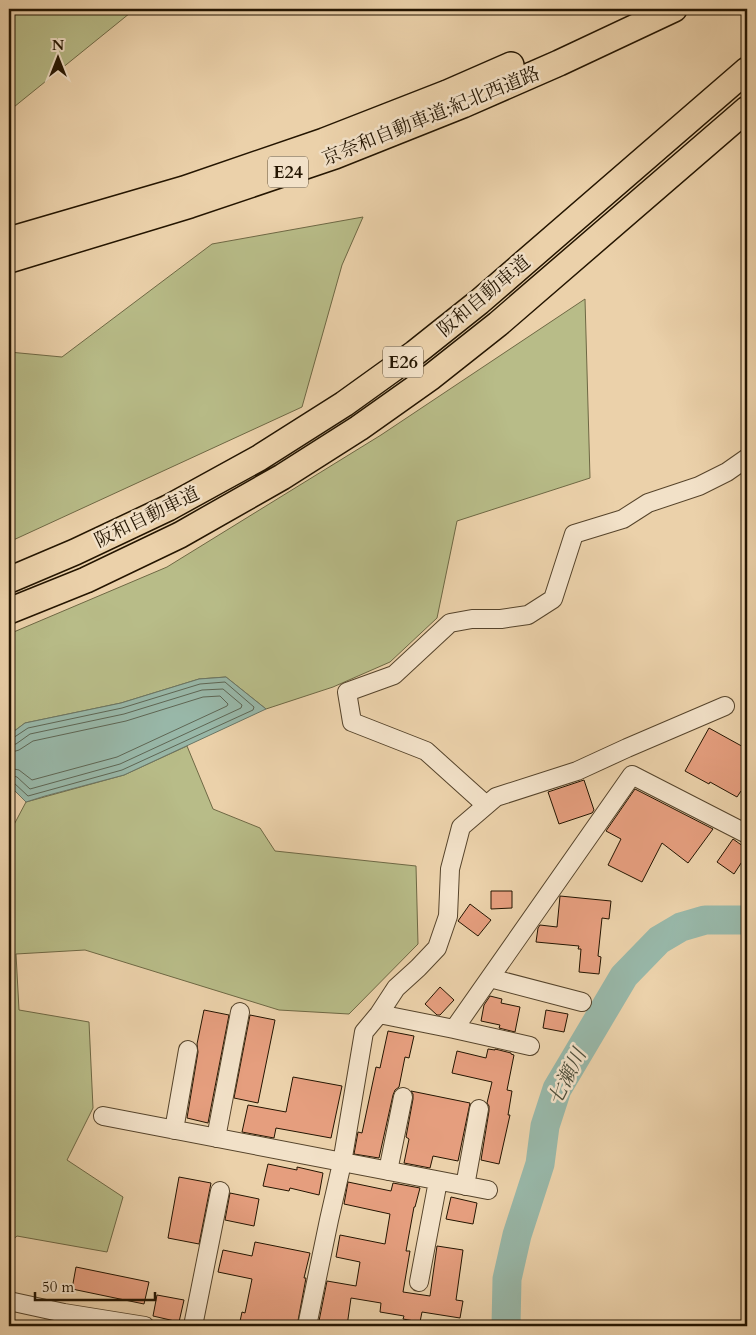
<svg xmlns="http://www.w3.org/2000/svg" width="756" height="1335" font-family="Cardo,'Noto Serif JP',serif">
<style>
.green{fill:#b8bc88;stroke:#6e6844}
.water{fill:#98b7a8;stroke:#6a7665}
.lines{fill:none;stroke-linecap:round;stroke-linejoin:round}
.shore{stroke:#5e6654;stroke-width:1}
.river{stroke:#98b7a8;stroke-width:29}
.building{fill:#e59e7e;stroke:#241501}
.minor-casing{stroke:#56442b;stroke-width:20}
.highway-casing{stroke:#241501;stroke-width:28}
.minor{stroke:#f2e1c8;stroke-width:18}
.highway{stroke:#ebd1aa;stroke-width:25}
.labels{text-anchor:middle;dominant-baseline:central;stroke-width:5;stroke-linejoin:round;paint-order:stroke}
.shield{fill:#f2e1c8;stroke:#62523d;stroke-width:1}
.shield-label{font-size:18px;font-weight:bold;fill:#241501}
.street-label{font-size:19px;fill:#241501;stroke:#f2e1c8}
.water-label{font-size:20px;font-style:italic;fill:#4d4e3b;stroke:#f2e1c8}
</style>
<rect width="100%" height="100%" fill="#ebd1aa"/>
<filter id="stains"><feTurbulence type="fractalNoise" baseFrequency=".004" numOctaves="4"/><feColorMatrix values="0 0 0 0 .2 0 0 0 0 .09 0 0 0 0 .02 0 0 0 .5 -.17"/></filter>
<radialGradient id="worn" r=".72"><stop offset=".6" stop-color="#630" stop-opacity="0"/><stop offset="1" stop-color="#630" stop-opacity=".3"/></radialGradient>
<!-- green -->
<path class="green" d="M9,9h126l-126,102z
M363,217l-21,48 -40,142 -293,135v-190l53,5 150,-113z
M585,299l5,179 -133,43 -20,97 -47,44 -57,25 -67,22 -40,-32 -27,2 -78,24 -96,20 -16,12v-101l158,-67 214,-132z
M187,746l26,63 47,19 15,23 141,15 2,78 -69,70 -70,-4 -194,-60 -69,4 3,56 70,12 4,86 -26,52 56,37 -16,55 -90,-16 -8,7v-409l17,-32 98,-27z"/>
<!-- water -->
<path class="water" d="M226,677l40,32 -142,66 -79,21 -19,6 -17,-17v-50l16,-12 96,-20 78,-24z"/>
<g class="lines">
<!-- shore -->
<path class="shore" d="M9,739l4,-1 15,-10 94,-20 78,-24 25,-2 29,25 -1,3 -131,60 -94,26 -14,-13 -5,-1
M9,745l7,-1 14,-10 94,-20 78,-24 21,-1 19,16 -1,3 -121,56 -90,25 -13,-12 -8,-2
M9,753l10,-3 14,-9 93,-20 77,-24 17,-1 8,8 -1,2 -110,51 -85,23 -13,-10 -10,-2"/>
<!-- river -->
<path class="river" d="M506,1326l1,-47 10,-44 23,-71 5,-38 12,-37 67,-113 35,-36 22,-13 24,-7h42"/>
</g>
<!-- building -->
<path class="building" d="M709,728l38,21v47l-6,-5 -4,6 -27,-15 -1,2 -24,-13z
M584,780l10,30 -2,3 -33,11 -11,-32z
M635,789l78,40 -25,34 -26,-20 -20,39 -34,-17 13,-26 -15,-8z
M733,839l14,10v5l-13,20 -17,-12z
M491,891h21v17l-21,1z
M560,896l51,5 -2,18 -7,-1 -4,38 3,1 -2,17 -20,-2 2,-23h-3l1,-3 -43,-4 2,-14 2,-3 17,2z
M470,904l21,16 -13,16 -20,-15z
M440,987l14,13 -14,15h-3l-12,-11z
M490,996l12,3 -1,4 19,4 -5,25 -16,-4 1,-3 -19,-4 3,-16z
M204,1010l25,5 -21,108 -21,-5 11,-66 -1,-8z
M546,1010l22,4 -4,18 -21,-4z
M250,1015l25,5 -17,83 -24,-5z
M388,1031l26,5 -5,22 -4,-1 -6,30 -4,3 -2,5 -14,63 -25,-4 4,-22 4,1 14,-66 4,1z
M488,1049l7,1v-1l16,4v1l3,1 -7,35 5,1 -4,24h2l-11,49 -18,-4 8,-49v-5l-2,-3 5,-21 -40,-9 5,-22 29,7z
M293,1077l49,9 -11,52 -55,-10 -2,10 -32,-6 6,-27 38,7z
M411,1091l59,12 -12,58 -25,-5 -3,12 -26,-5 5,-24 -3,-2 7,-38v-5z
M268,1164l29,6v-3l26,6 -4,22 -29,-7 -1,3 -26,-5z
M179,1177l32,6 -12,61 -31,-6z
M348,1182l43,9 2,-8 27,5 -5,19h-1l-8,44h4l-7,41 27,4 7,-50 26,4 -7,50 7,1 -3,17 -38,-6 -2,10 -17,-3 1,-3 -24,-4 1,-9 -30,-5 -4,28h-29l9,-45 29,5 4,-24 -24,-5 4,-22 45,9 5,-30 -46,-10z
M230,1193l29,6 -5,27 -29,-6z
M451,1197l26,6 -4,21 -27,-5z
M255,1242l55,11 -6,25h2l-9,48h-58l3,-14 3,1 7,-34 -34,-7 5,-22 29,6z
M76,1267l73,15 -5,22 -72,-15z
M157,1295l27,5 -5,22 -26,-6z"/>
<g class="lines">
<defs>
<path id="minor" d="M486,805l-60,-54 -74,-29 -5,-30 47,-17 56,-52 22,-4h29l27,-4 25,-16 21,-65 49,-15 25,-16 51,-17 28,-14 20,-14
M490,978l92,24
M379,1014l75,15 178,-254 115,59
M454,1029l76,17
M103,1116l385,74
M174,1130l14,-80
M216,1138l24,-126
M388,1171l15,-74
M465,1186l14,-77
M419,1282l19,-101
M9,1301l55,12 81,13
M193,1326l27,-135
M307,1326l22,-106 13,-57 22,-131 15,-18 17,-26 22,-20 19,-20 11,-32 2,-47 11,-42 35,-30 81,-26 50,-23 98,-42"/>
<path id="highway" d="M9,240l175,-51 140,-48 123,-48 64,-28
M9,260l181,-55 145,-49 128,-51 96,-42 115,-54
M9,580l66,-28 93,-44 91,-50 85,-54 71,-51 64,-51 268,-232
M9,611l77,-31 94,-45 102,-58 77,-49 72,-51 67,-53 249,-215"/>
</defs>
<!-- minor casing -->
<use href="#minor" class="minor-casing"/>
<!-- highway casing -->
<use href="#highway" class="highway-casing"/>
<!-- minor -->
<use href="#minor" class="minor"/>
<!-- highway -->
<use href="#highway" class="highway"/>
</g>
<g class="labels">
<!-- shield labels -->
<g class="shield">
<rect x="268" y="156.5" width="40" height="31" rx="4"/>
<rect x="383" y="346.5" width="40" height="31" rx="4"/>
</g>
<g class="shield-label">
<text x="288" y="172">E24</text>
<text x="403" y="362">E26</text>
</g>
<!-- street labels -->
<g class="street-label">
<text transform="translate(431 116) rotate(-22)">京奈和自動車道;紀北西道路</text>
<text transform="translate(484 296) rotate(-40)">阪和自動車道</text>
<text transform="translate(147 517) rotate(-26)">阪和自動車道</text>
</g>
<!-- water labels -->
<g class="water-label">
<text transform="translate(567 1077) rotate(-63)">七瀬川</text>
</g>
</g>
<!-- margin -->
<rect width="756" height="1335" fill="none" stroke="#ebd1aa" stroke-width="30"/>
<rect x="10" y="10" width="736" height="1315" fill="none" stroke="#241501" stroke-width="2.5"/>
<rect x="15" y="15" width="726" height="1305" fill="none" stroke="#241501"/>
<!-- north arrow -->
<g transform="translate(58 58)" stroke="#f2e1c8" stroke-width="4" paint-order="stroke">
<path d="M0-4L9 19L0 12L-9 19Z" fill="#241501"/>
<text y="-8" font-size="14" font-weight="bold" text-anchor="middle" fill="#241501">N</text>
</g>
<!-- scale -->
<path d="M35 1292v8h120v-8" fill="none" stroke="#241501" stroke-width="2.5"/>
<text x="42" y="1292" font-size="15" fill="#241501" stroke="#f2e1c8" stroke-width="4" paint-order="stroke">50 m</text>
<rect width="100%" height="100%" filter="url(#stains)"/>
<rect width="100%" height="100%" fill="url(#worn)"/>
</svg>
